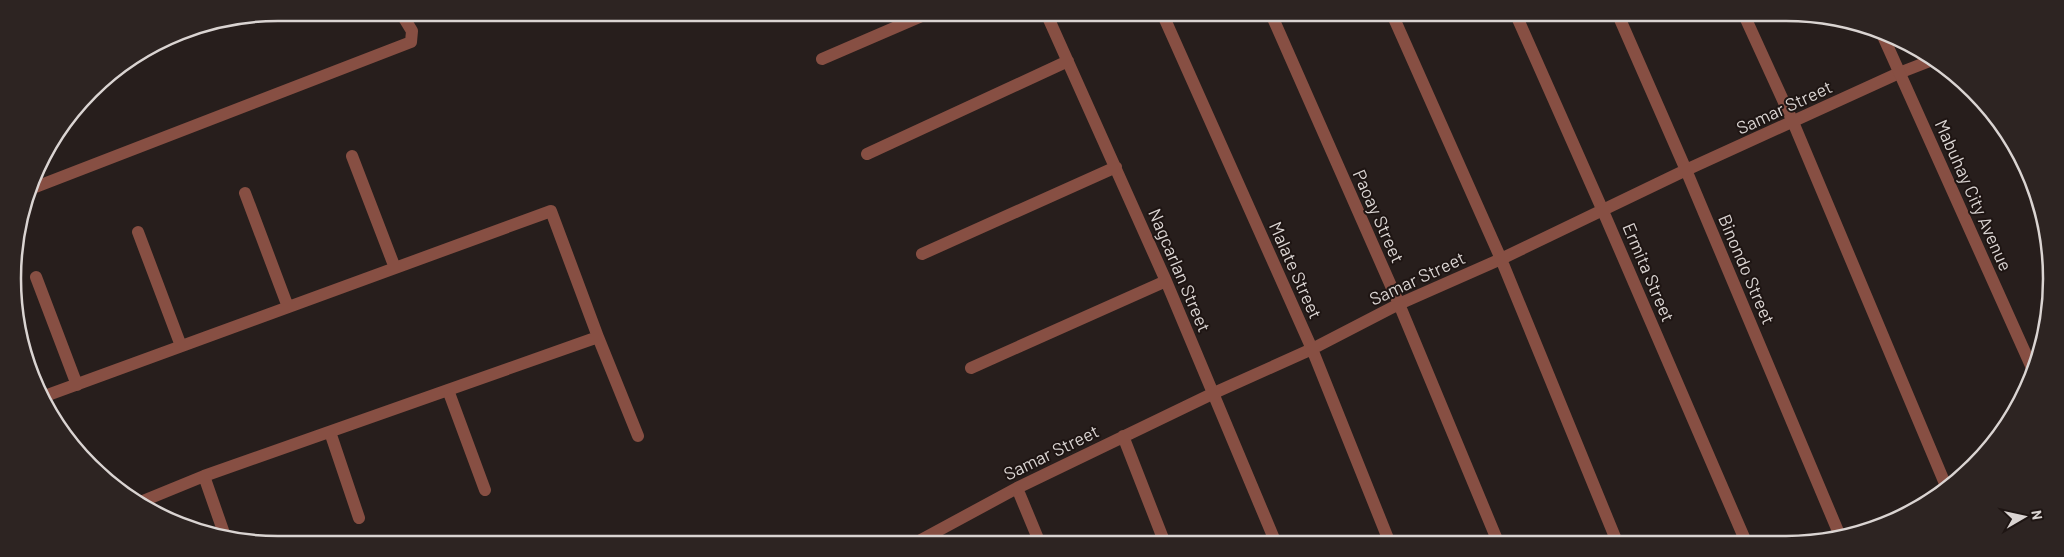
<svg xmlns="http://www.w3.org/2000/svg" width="2064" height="557" font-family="Barlow,sans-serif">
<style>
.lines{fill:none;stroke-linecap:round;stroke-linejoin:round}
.minor{stroke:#874f43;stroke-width:12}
.tertiary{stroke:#874f43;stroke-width:12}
.labels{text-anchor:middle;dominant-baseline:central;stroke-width:4;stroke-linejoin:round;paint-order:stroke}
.street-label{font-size:18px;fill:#dad4d2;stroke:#1e1513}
.rim{fill:none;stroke:#dad4d2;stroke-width:2.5}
</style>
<rect width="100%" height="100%" fill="#271e1c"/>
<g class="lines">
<!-- minor -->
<path class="minor" d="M1047,15l119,266 109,260
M1163,15l149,334 77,192
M1272,16l127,288 99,238
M1393,16l108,243 116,283
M1517,17l86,194 143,331
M1619,17l67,153 154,366
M1745,17l48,105 153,364
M822,59l102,-44
M867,154l201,-93
M352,156l43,112
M33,188l378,-146 1,-11 -11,-18
M245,193l43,114
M138,232l43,114
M922,254l194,-87
M36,277l41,108
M971,368l195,-87
M448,390l37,100
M45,396l506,-185 47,126
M330,432l29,86
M1123,436l41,105
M204,476l22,63
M1017,488l22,53
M138,503l66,-27 394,-139 40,99
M919,541l98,-53 197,-95 98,-44 87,-45 102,-45 185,-89 213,-97 36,-14"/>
<!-- tertiary -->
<path class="tertiary" d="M1883,36l149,332"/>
</g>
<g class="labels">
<!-- street labels -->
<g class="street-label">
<text transform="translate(1784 107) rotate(-25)">Samar Street</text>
<text transform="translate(1974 195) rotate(66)">Mabuhay City Avenue</text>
<text transform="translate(1379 216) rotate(66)">Paoay Street</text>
<text transform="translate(1747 269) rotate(67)">Binondo Street</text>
<text transform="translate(1180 270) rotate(67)">Nagcarlan Street</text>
<text transform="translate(1296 270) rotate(66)">Malate Street</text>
<text transform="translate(1649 272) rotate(67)">Ermita Street</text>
<text transform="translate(1417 278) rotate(-25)">Samar Street</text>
<text transform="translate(1051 452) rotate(-26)">Samar Street</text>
</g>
</g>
<!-- crop -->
<path d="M0 0H2064V557H0ZM278 21H1786A257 257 0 0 1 2043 278V279A257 257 0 0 1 1786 536H278A257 257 0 0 1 21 279V278A257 257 0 0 1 278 21Z" fill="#2d2422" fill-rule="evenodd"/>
<path class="rim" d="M278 21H1786A257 257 0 0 1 2043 278V279A257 257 0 0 1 1786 536H278A257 257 0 0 1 21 279V278A257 257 0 0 1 278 21Z"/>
<!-- north arrow -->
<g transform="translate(2024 517) rotate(81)" stroke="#1e1513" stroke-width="4" paint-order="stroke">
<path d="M0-4L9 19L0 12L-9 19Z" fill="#dad4d2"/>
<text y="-8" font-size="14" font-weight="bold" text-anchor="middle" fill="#dad4d2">N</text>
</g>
</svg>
